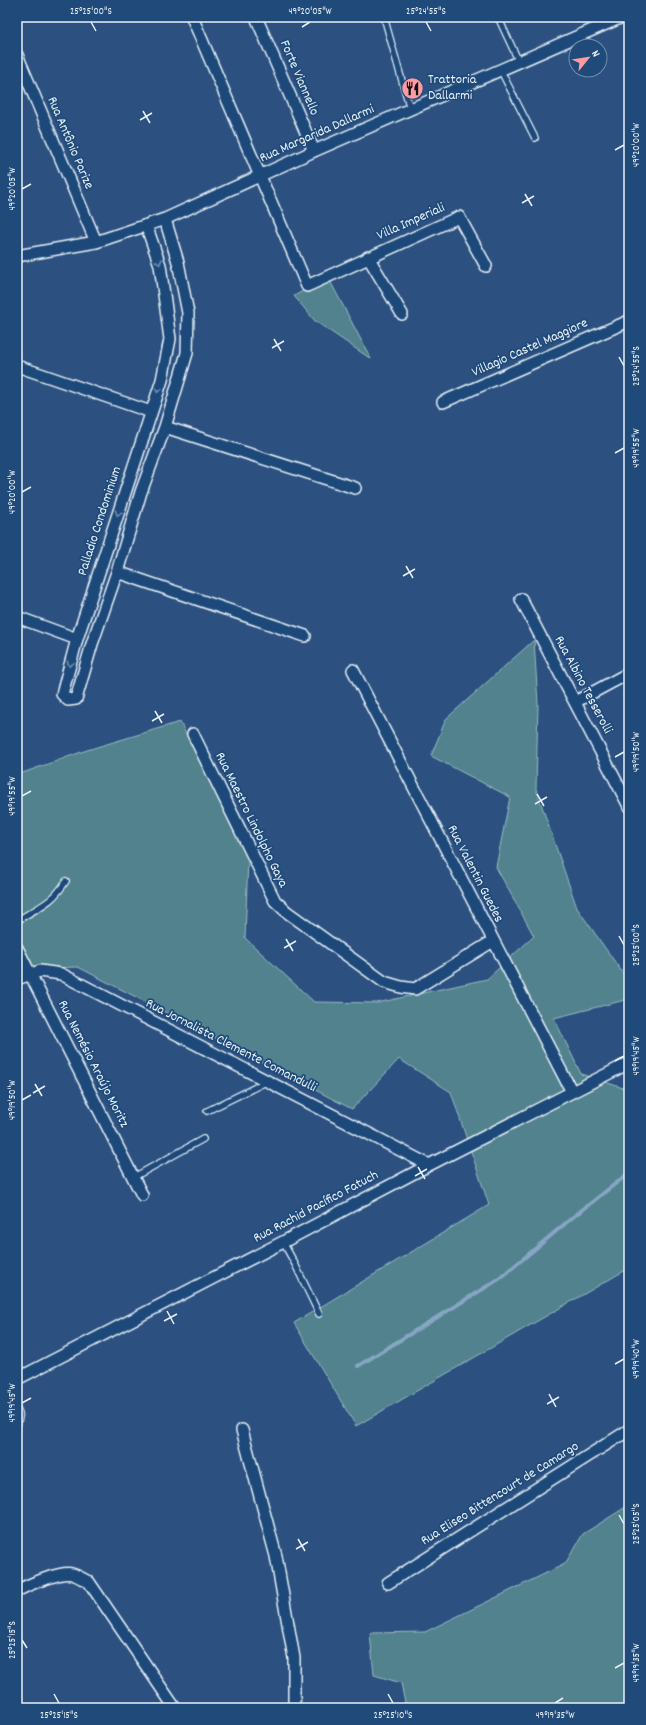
<svg xmlns="http://www.w3.org/2000/svg" width="646" height="1725" font-family="Dekko,sans-serif">
<style>
.green{fill:#51828d;stroke:#9cbac2}
.lines{fill:none;stroke-linecap:round;stroke-linejoin:round}
.stream{stroke:#86a6c4;stroke-width:4}
.building{fill:#616f9c;stroke:#e8f1f8}
.lane-casing{stroke:#e8f1f8;stroke-width:8}
.street-casing{stroke:#e8f1f8;stroke-width:14}
.lane{stroke:#1f4a7a;stroke-width:5.5}
.street{stroke:#1f4a7a;stroke-width:11}
.oneway{stroke:#6f8dac}
.ticks{fill:none;stroke:#e8f1f8;stroke-width:1.5}
.labels{text-anchor:middle;dominant-baseline:central;stroke-width:3.5;stroke-linejoin:round;paint-order:stroke}
.street-label{font-size:14px;fill:#e8f1f8;stroke:#1f4a7a}
.poi-label{font-size:14px;fill:#e8f1f8;stroke:#1f4a7a;text-anchor:start}
.neatline{fill:none;stroke:#e8f1f8;stroke-width:1.5}
.ticks-label{font-size:10px;text-anchor:middle;fill:#e8f1f8}
</style>
<rect width="100%" height="100%" fill="#2c5181"/>
<filter id="ink" filterUnits="userSpaceOnUse"><feTurbulence type="fractalNoise" baseFrequency=".025" numOctaves="2"/><feDisplacementMap in="SourceGraphic" scale="8" xChannelSelector="R" yChannelSelector="G"/><feConvolveMatrix kernelMatrix="1 2 1 2 8 2 1 2 1" color-interpolation-filters="sRGB"/></filter>
<g filter="url(#ink)">
<!-- green -->
<path class="green" d="M328,277l43,82 -56,-38 -21,-25z
M534,640l4,64 -2,85 41,119 52,74v17l-75,19 27,56 48,16v178l-273,158 -62,-103 195,-118 -38,-113 -52,-33 -47,50 -274,-142 -61,2v-194l70,-25 93,-28 68,137 -3,79 69,64 63,1 110,-24 47,-43 -38,-69 14,-70 -79,-41 15,-37z
M629,1505v203h-223l-5,-25 -27,-8 -4,-42 55,-1 140,-68 18,-30z"/>
<g class="lines">
<!-- stream -->
<path class="stream" d="M358,1366l141,-87 74,-62 56,-44"/>
</g>
<!-- building -->
<path class="building" d="M19,1404l4,11 -4,18 -2,1v-29z"/>
<g class="lines">
<defs>
<path id="lane" d="M384,17l26,92
M498,17l21,45
M500,69l35,69
M17,921c22,-15 34,-16 49,-40
M207,1111l59,-29
M134,1177l69,-38
M283,1242l12,22 24,50"/>
<path id="street" d="M192,17l115,269 152,-69 27,49
M256,17l58,134
M17,55l79,187
M146,225l14,40 10,74 -8,41 -85,259 -15,55 6,6 8,-1 16,-55 25,-72 24,-80 24,-65 22,-74 1,-40 -10,-51 -13,-43
M17,256l79,-14 69,-23 149,-68 308,-134
M368,257l34,57
M17,366l134,46
M443,402l186,-81
M165,427l190,61
M117,572l188,64
M521,599l108,207
M17,617l60,22
M353,670l219,422
M575,702l54,-29
M193,734l82,167 12,11 97,70 17,5 14,2 78,-48
M17,948l125,247
M17,979l23,-8 21,3 368,191
M17,1379l266,-137 146,-77 200,-102
M242,1430l34,126 18,102v50
M388,1583l241,-153
M17,1591c10,-6 44,-20 55,-17 5,1 12,6 17,8l86,126"/>
</defs>
<!-- lane casing -->
<use href="#lane" class="lane-casing"/>
<!-- street casing -->
<use href="#street" class="street-casing"/>
<!-- lane -->
<use href="#lane" class="lane"/>
<!-- street -->
<use href="#street" class="street"/>
</g>
<!-- one-way arrows -->
<defs><path id="oneway-chevron" d="M-2-3.5L2.5 0L-2 3.5" fill="none" stroke-width="1.6" stroke-linecap="round" stroke-linejoin="round"/></defs>
<g class="oneway">
<use href="#oneway-chevron" transform="translate(159 262) rotate(74)"/>
<use href="#oneway-chevron" transform="translate(158 390) rotate(108)"/>
<use href="#oneway-chevron" transform="translate(118 513) rotate(108)"/>
<use href="#oneway-chevron" transform="translate(70 664) rotate(105)"/>
</g>
</g>
<!-- ticks -->
<path class="ticks" d="M91,22l5,9M426,22l5,9M302,27l8,-5M143,111l7,12M140,120l12,-7M615,150l9,-5M22,189l9,-5M525,194l7,12M522,203l12,-7M274,339l7,12M272,348l12,-7M619,357l5,9M615,453l9,-5M22,492l9,-5M406,566l7,12M403,576l12,-7M155,711l7,12M152,721l12,-7M615,757l9,-5M537,794l7,12M22,796l9,-5M535,804l12,-7M619,936l5,9M286,939l7,12M284,948l12,-7M615,1061l9,-5M35,1084l7,12M33,1093l12,-7M22,1100l9,-5M418,1167l7,12M415,1176l12,-7M167,1311l7,13M164,1321l13,-7M615,1364l9,-5M549,1394l7,13M22,1403l9,-5M547,1404l12,-7M619,1515l5,9M298,1539l7,12M296,1549l12,-7M22,1640l5,8M615,1668l9,-5M54,1694l5,9M388,1694l5,9M555,1703l8,-5"/>
<!-- icons -->
<defs>
<symbol id="restaurant-disc" viewBox="-11 -11 22 22"><circle r="9.5" fill="#ff9aa2" stroke="#1f4a7a"/><path d="M-5-6h1v4h1v-4h1v4h1v-4h1v5L-1.5 .5V6h-2V.5L-5-1ZM5-6V6H3V1.5H1.5Q1.5-4 5-6Z" fill="#111"/></symbol>
</defs>
<g fill-rule="evenodd">
<use href="#restaurant-disc" x="400" y="76" width="25" height="25"/>
</g>
<g class="labels">
<!-- street labels -->
<g class="street-label">
<text transform="translate(299 78) rotate(67)">Forte Viannello</text>
<text transform="translate(317 134) rotate(-24)">Rua Margarida Dallarmi</text>
<text transform="translate(70 143) rotate(67)">Rua Antônio Parize</text>
<text transform="translate(411 222) rotate(-24)">Villa Imperiali</text>
<text transform="translate(530 348) rotate(-24)">Villagio Castel Maggiore</text>
<text transform="translate(100 521) rotate(-72)">Palladio Condominium</text>
<text transform="translate(583 685) rotate(62)">Rua Albino Tesserolli</text>
<text transform="translate(251 820) rotate(64)">Rua Maestro Lindolpho Gaya</text>
<text transform="translate(475 874) rotate(63)">Rua Valentin Guedes</text>
<text transform="translate(231 1046) rotate(27)">Rua Jornalista Clemente Comandulli</text>
<text transform="translate(93 1064) rotate(63)">Rua Nemésio Araújo Moritz</text>
<text transform="translate(316 1207) rotate(-28)">Rua Rachid Pacífico Fatuch</text>
<text transform="translate(500 1494) rotate(-32)">Rua Eliseo Bittencourt de Camargo</text>
</g>
<!-- poi labels -->
<g class="poi-label">
<text x="428" y="80">Trattoria<tspan x="428" dy="16">Dallarmi</tspan></text>
</g>
</g>
<!-- margin -->
<rect width="646" height="1725" fill="none" stroke="#1f4a7a" stroke-width="44"/>
<!-- north arrow -->
<g transform="translate(588 58) rotate(60)"><circle r="19" fill="#1f4a7a" stroke="#6f8dac"/>
<path d="M0-3L7 15L0 10L-7 15Z" fill="#ff9aa2"/>
<text y="-6" font-size="11" font-weight="bold" text-anchor="middle" fill="#e8f1f8">N</text>
</g>
<rect x="22" y="22" width="602" height="1681" class="neatline"/>
<g class="ticks-label">
<text x="91" y="14">25°25'00"S</text>
<text x="310" y="14">49°20'05"W</text>
<text x="426" y="14">25°24'55"S</text>
<text transform="translate(635 145) rotate(-90)" y="4">49°20'00"W</text>
<text transform="translate(11 189) rotate(-90)" y="4">49°20'05"W</text>
<text transform="translate(635 366) rotate(-90)" y="4">25°24'55"S</text>
<text transform="translate(635 448) rotate(-90)" y="4">49°19'55"W</text>
<text transform="translate(11 492) rotate(-90)" y="4">49°20'00"W</text>
<text transform="translate(635 752) rotate(-90)" y="4">49°19'50"W</text>
<text transform="translate(11 796) rotate(-90)" y="4">49°19'55"W</text>
<text transform="translate(635 945) rotate(-90)" y="4">25°25'00"S</text>
<text transform="translate(635 1056) rotate(-90)" y="4">49°19'45"W</text>
<text transform="translate(11 1100) rotate(-90)" y="4">49°19'50"W</text>
<text transform="translate(635 1359) rotate(-90)" y="4">49°19'40"W</text>
<text transform="translate(11 1403) rotate(-90)" y="4">49°19'45"W</text>
<text transform="translate(635 1524) rotate(-90)" y="4">25°25'05"S</text>
<text transform="translate(11 1640) rotate(-90)" y="4">25°25'15"S</text>
<text transform="translate(635 1663) rotate(-90)" y="4">49°19'35"W</text>
<text x="59" y="1718">25°25'15"S</text>
<text x="393" y="1718">25°25'10"S</text>
<text x="555" y="1718">49°19'35"W</text>
</g>
</svg>
